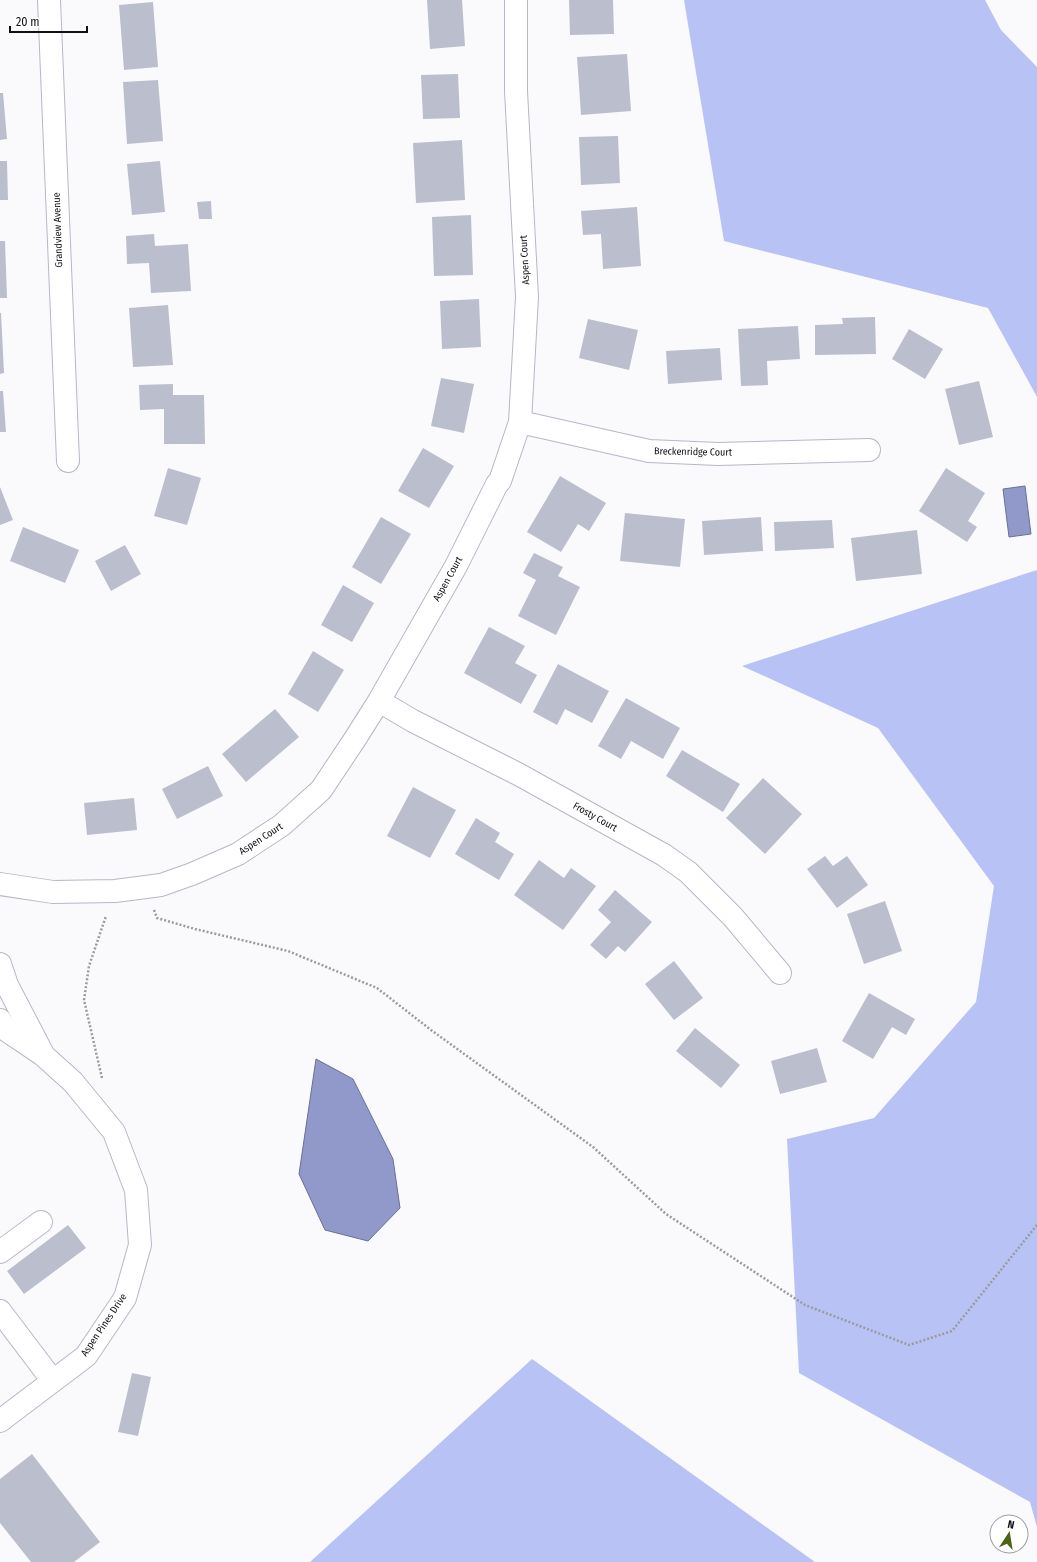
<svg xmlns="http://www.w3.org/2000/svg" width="1037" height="1562" font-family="'Fira Sans Condensed',sans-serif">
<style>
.forest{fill:#b8c2f5}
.water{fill:#9099ca;stroke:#697093}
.building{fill:#bbbecc}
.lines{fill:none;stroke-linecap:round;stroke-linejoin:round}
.minor-casing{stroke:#b5b8c6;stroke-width:24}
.path{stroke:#9a9b9e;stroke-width:2.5;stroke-dasharray:2 2;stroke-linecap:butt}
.minor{stroke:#fff;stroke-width:22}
.labels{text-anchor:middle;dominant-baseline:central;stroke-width:3.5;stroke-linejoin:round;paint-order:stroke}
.street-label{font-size:10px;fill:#0f1014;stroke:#fff}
</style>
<rect width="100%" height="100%" fill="#fafafd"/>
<!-- forest -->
<path class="forest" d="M684,0h301l16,30 36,37v330l-49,-89 -264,-67z
M1037,570v957l-7,-25 -231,-129 -12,-234 87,-21 102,-116 18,-116 -116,-158 -136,-62z
M532,1359l283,203h-505z"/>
<!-- water -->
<path class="water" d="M1025,486l6,48 -22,3 -6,-48z
M316,1059l37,20 40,80 7,49 -32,33 -43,-11 -26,-56z"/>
<!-- building -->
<path class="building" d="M427,0h35l3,46 -35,3z
M569,0h44l1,34 -44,1z
M153,2l5,65 -34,3 -5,-65z
M627,54l4,57 -50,4 -4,-58z
M458,74l2,44 -37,1 -2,-44z
M158,80l5,61 -36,3 -4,-62z
M0,93h3l4,46 -7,1z
M618,136l2,47 -39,2 -2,-48z
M462,140l3,60 -49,3 -3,-60z
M0,161h7l1,39h-8z
M160,161l5,51 -33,3 -5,-51z
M211,201l1,18h-13l-2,-17z
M637,207l4,59 -38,3 -2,-35 -18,1 -2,-24z
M471,215l2,60 -39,1 -2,-59z
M154,234l1,12 33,-2 3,47 -40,2 -2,-30 -22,1 -1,-28z
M0,241h5l2,57h-7z
M479,299l2,48 -39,2 -2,-48z
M168,305l5,60 -40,2 -4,-59z
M0,313h1l3,60 -4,1z
M875,317l1,37 -61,1v-30l28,-1 -1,-6z
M588,319l50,11 -9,40 -50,-12z
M798,326l2,33 -33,2 1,24 -27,1 -3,-57z
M909,329l34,20 -18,30 -33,-20z
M720,348l2,32 -54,4 -2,-33z
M441,378l33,6 -10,49 -33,-7z
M979,381l14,56 -34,8 -14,-56z
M173,384v11h31l1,49h-41v-35l-24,1 -1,-25z
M0,391h3l3,41h-6z
M423,448l31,18 -25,42 -31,-17z
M168,468l33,10 -14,47 -33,-9z
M946,468l39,25 -17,28 9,6 -10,15 -48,-31z
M560,476l46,27 -17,28 -11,-7 -17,28 -34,-20z
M0,487l13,33 -13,5z
M625,513l60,6 -5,48 -60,-6z
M381,517l30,17 -30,50 -29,-17z
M761,517l2,34 -59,4 -2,-34z
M832,520l2,28 -59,3 -1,-29z
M23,527l56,23 -14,33 -55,-22z
M917,530l5,44 -66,7 -5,-43z
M125,545l16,29 -30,17 -16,-30z
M534,553l29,14 -5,9 22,11 -24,48 -38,-19 18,-36 -13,-7z
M343,585l31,18 -22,39 -31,-17z
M489,627l36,19 -10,17 22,12 -16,29 -57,-31z
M313,651l31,19 -26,42 -30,-18z
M558,664l51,27 -17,32 -27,-14 -8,16 -24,-13z
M626,698l54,30 -17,31 -32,-18 -10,18 -23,-13z
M275,709l24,28 -53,45 -24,-28z
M682,750l58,34 -17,28 -57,-36z
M208,766l15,30 -46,23 -15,-30z
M763,778l39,36 -37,40 -39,-36z
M413,787l43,23 -26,48 -43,-22z
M134,798l3,32 -50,5 -3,-32z
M476,818l24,15 -5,9 19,12 -15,26 -44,-26z
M825,856l8,10 14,-10 21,29 -31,23 -30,-39z
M539,860l25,18 7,-10 25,18 -33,44 -49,-35z
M615,890l37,32 -27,30 -7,-6 -12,13 -16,-14 21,-23 -13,-12z
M885,901l17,50 -38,13 -17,-50z
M674,961l29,37 -29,22 -29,-36z
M869,993l46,26 -9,16 -14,-8 -19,32 -31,-18z
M695,1028l45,37 -19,23 -45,-37z
M817,1048l10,34 -47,12 -9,-33z
M68,1225l18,23 -62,46 -17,-23z
M132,1373l19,4 -13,59 -20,-4z
M32,1454l68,88 -26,20h-43l-31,-39v-44z"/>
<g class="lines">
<defs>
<path id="minor" d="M49,0l19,461
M520,422l129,29 69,3 151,-4
M379,701l34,20 105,53 146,81 24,17 45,45 47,56
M0,884l53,8 62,-1 46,-6 31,-11 46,-20 44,-29 39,-35 34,-51 24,-38 77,-135 41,-82 3,-3 20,-59 7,-125 -11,-206v-91
M0,964l7,21 36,69
M0,1020l6,10 37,25 30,27 41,50 22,58 4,55 -15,53 -39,58 -86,65
M0,1252l41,-30
M0,1311l53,70"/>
</defs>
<!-- minor casing -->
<use href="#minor" class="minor-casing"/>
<!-- path -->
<path class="path" d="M154,910l3,8 38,11 93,22 89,37 54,42 162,117 73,67 139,91 104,40 43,-14 85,-106
M102,1078l-18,-78 5,-34 17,-50"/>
<!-- minor -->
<use href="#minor" class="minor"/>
</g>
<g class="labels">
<!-- street labels -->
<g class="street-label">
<text transform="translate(58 230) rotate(-92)">Grandview Avenue</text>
<text transform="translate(525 260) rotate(-93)">Aspen Court</text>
<text transform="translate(693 452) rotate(1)">Breckenridge Court</text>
<text transform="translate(448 579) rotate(-61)">Aspen Court</text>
<text transform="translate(595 817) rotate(29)">Frosty Court</text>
<text transform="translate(261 839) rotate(-33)">Aspen Court</text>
<text transform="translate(104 1325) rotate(-56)">Aspen Pines Drive</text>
</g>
</g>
<!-- north arrow -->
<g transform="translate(1009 1534) rotate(12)"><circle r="19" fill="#ffffff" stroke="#9f9fa1"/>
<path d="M0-3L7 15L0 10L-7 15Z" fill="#4c6516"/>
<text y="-6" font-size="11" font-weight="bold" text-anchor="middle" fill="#0f1014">N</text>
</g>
<!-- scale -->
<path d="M10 26v6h77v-6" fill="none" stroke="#0f1014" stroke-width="2"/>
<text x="16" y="26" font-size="12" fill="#0f1014" stroke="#ffffff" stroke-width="3" paint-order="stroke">20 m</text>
</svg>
